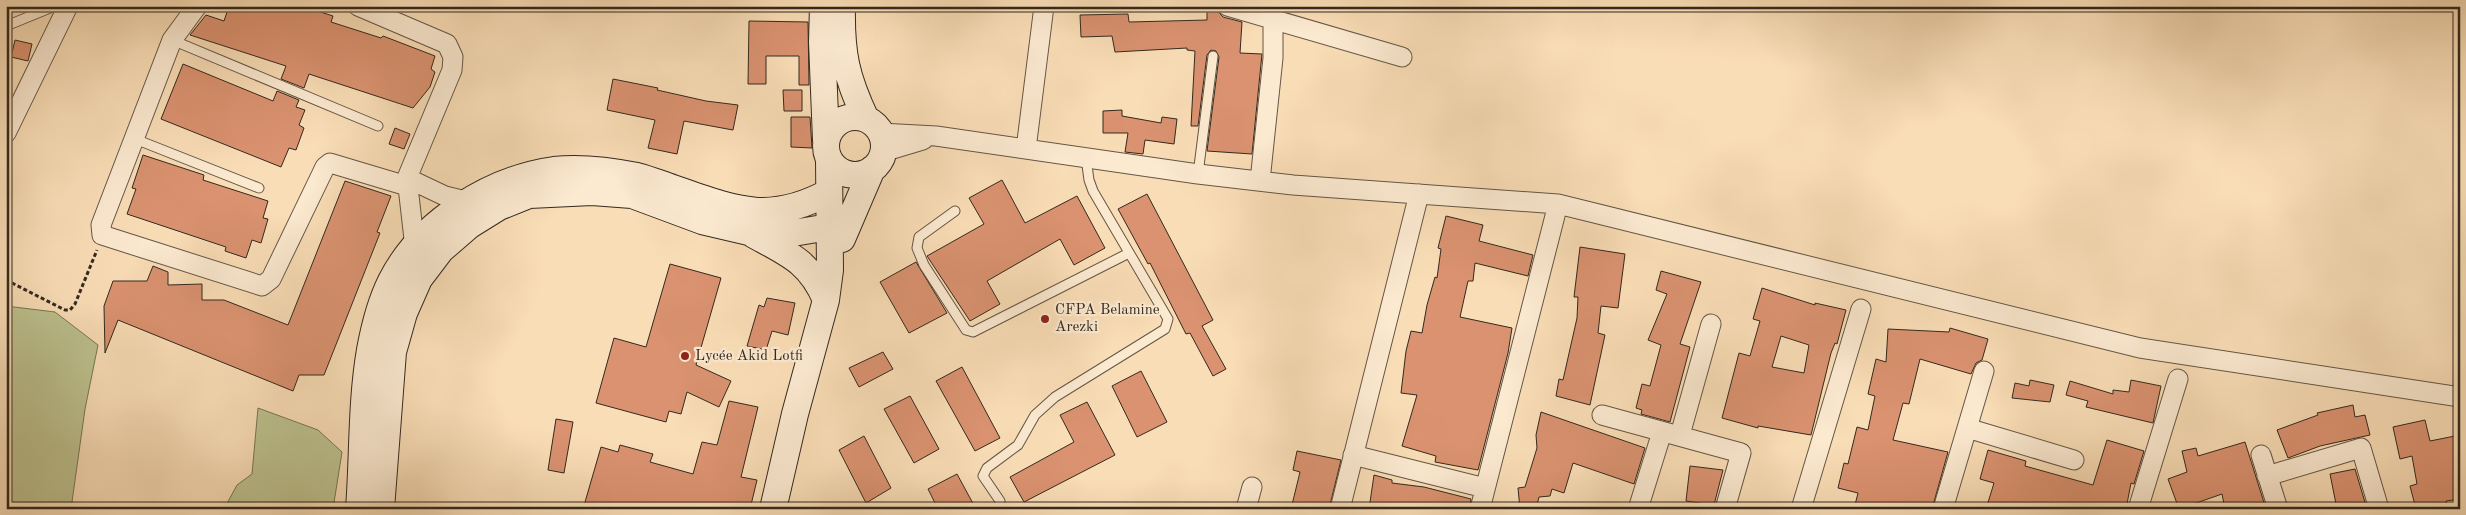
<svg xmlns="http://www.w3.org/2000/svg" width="2466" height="515" font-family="'Old Standard TT',serif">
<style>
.green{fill:#bcc18e;stroke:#787556}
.building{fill:#da9270;stroke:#33291e;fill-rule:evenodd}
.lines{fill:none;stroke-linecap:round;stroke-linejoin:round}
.service-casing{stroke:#645644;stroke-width:11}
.minor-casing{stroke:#645644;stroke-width:21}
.secondary-casing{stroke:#33291e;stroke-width:28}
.path{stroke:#33291e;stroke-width:3;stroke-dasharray:4 2.5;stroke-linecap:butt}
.service{stroke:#fbe9d0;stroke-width:9}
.minor{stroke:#fbe9d0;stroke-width:19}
.secondary{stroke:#fbe9d0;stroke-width:26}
.poi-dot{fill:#8f2418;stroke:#fbe9d0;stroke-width:2}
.labels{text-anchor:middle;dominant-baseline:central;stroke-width:4.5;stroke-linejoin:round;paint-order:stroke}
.poi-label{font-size:15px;fill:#33291e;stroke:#fbe9d0;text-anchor:start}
</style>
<rect width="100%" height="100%" fill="#f9ddb6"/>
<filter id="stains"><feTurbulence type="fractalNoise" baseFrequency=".004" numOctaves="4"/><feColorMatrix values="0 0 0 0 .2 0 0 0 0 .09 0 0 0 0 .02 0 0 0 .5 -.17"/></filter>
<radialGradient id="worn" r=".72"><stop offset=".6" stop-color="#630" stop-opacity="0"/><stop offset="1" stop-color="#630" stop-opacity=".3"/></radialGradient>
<!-- green -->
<path class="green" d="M6,306l49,6 43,33 -13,64 -14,100h-65z
M258,408l60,22 24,22 -9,57h-109l13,-24 15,-11z"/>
<!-- building -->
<path class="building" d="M229,6h73l31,10 -2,6 50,16 2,-2 52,20 -4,13 4,3 -5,15 -17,21 -104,-34 -5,14 -23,-9 5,-13 -96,-31 16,-20 18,6z
M1207,9h9l7,8 19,5 -2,31 22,1 -10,100 -45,-3 12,-94 -3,-6 -5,-1 -4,5 -9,71h-7l4,-75 -8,-1v-2l-72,4 -3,-16 -31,1 -1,-22 48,-1 1,8 78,-2z
M749,21l59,1 1,63h-10v-29h-33v28h-18z
M15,40l17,4 -4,17 -17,-4z
M183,64l90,37 4,-10 22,9 -3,7 9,3 -6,15 5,3 -8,22 -7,-2 -8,19 -120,-48z
M613,79l45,9 -1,2 49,11 32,4 -5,25 -49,-9 -7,33 -29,-6 7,-28 -48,-10z
M783,90h19v21h-18z
M1122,110v6l39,7 1,-6 15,2 -3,25 -29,-4 -2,14 -18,-2 3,-19h-25v-22z
M791,117h19l2,31 -21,-1z
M395,128l15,6 -6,15 -15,-5z
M143,155l61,20 -1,5 65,21 -5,17 5,1 -7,24 -9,-3 -6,18 -21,-7 1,-4 -99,-33 9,-25 -4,-1z
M1002,180l23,43 52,-27 28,52 -31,17 -14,-26 -73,42 13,23 -30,17 -43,-65 57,-32 -15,-26z
M345,181l46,15 -14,36 3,1 -56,142h-25l-6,16 -175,-71 -13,33 -1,-47 9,-25h34l6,-15 15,6v13l34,-1v16h22l64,25z
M1147,194l66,126 -11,6 24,43 -13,7 -23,-43 -4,1 -36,-71 -2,1 -30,-55z
M1446,216l37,9 -4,16 54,14 -5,21 -53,-13 -2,18h-5l-8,36 52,11 -4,25 -30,117 -43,-8 1,-6 -34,-10 15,-51 -16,-2 5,-42 5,-20 11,2 5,-28 8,-28 2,1 4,-29 -3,-1z
M1580,247l45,7 -7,54 -17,-2 -3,27 7,2 -15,70 -34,-9 3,-17 4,1 14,-62 1,-21h-4z
M916,262l31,51 -38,20 -29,-51z
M670,264l51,14 -25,87 35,16 -12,26 -32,-15 -6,22 -12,-3 -3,11 -70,-19 18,-65 32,9z
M1661,271l40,11 -21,62 10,3 -20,75 -29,-8 1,-4 -6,-2 6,-24 8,2 11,-41 -13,-5 19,-46 -11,-4z
M1762,288l53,17v-2l31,7 -9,34 -2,-1 -4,10 -20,82 -53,-9v2l-36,-10 17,-65 11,3 10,-35 -7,-2zM1781,336l28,9 -5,28 -32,-6z
M767,298l28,5 -7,32 -16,-4 -6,19 -19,-4 12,-41 5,2z
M1950,328l38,11 -6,21 -6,3 -5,11 -51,-15 -11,45 -6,-1 -10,37 55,12 -16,57h-78l4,-16 -20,-5 6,-25 4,1 9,-37 11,3 7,-34 -7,-2 8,-35 10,3 2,-33 61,3z
M883,352l10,17 -34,18 -10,-19z
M962,367l38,71 -25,13 -39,-70z
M1141,371l26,51 -30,15 -25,-51z
M2030,380l24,5 -4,17 -38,-4 3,-15 14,3z
M2131,380l30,6 -8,37 -67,-16 2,-6 -22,-6 4,-14 43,13v-4l16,2z
M910,396l29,53 -25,14 -30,-54z
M729,401l29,6 -17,70 16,3 -7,29h-167l18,-62 17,5 2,-7 33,9 -3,8 43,12 9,-32 15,3z
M1087,402l28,53 -91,47 -14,-25 64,-35 -14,-27z
M2353,405l2,12 10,-2 5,20 -50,11 -32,12 -11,-28 41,-15 -1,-2z
M1541,412l104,36 -11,36 -61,-21 -9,30 -12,-4 -2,7 -11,1 -3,12h-16l-2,-21 7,-1 12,-39 -1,-13z
M556,419l17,3 -9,51 -16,-3z
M2425,420l5,21 30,-6v64l-14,2 2,8h-32l-6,-23 7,-2 -5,-28 -12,3 -7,-32z
M864,436l27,52 -25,15 -27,-53z
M2107,440l37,11 -10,33 -3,-1 -5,26h-53l-22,-6 -1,6h-64l8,-26 -14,-4 8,-29 38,11 -1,5 68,19z
M2245,442l21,67h-41l-3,-15 -43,15 -11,-30 19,-7 -5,-21 14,-3 2,8z
M1297,451l44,9 -12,49h-38l9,-37 -7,-2z
M1690,466l33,4 -9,35 -28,-4z
M2355,469l12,40h-30l-7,-35z
M957,474l19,35h-38l-10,-20z
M1374,475l18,5v3l32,4 47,12 -2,10h-100z"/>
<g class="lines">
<defs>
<path id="service" d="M6,26l49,-20
M172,40l206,86
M135,139l124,49
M1198,174l15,-118
M955,211l-36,26 -2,11 7,17 42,65 7,2 156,-79
M1000,501l-17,-25 4,-8 31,-23 17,-30 20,-18 110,-68 3,-10 -75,-128 -4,-11 -3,-22"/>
<path id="minor" d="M197,6l-25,34 -71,185 1,10 160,51 9,-7 54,-112 5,-4 77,23
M358,6l89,38 6,13 -1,13 -45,108
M1227,6l175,51
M6,133l62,-127
M880,133l56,3 262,38 95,11 265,19 582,144 320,49
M1026,149l18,-143
M883,152l40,-12
M1260,181l13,-123v-38
M415,248l-8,-70 38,18 25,6
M1602,415l139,38 -16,56
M1967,428l107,32
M1680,435l31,-111
M1353,455l132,33
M2261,455l17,54
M2267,476l94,-28 18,61
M1246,509l6,-22
M1340,509l79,-315
M1480,509l78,-305
M1638,509l24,-77
M1801,509l60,-200
M1943,509l41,-138
M2138,509l40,-130"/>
<path id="secondary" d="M823,6l-1,36 4,98
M842,6c-1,47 4,71 24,113
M826 146a29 29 0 1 1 58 0a29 29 0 1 1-58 0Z
M754,235c35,19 56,27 72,65
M842,239l30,-70
M359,509c4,-53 2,-107 11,-159 4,-22 11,-49 21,-69 30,-59 99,-102 163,-111 26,-3 58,1 83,6 12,3 24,8 36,12 60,21 96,37 156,4
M381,509l12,-157 11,-39 15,-34 22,-29 29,-25 29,-18 30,-12 63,-3 40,3 70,26 47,11h50l48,-8
M773,509l22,-95 31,-114 4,-30 -1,-111"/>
</defs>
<!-- service casing -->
<use href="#service" class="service-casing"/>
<!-- minor casing -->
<use href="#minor" class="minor-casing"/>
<!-- secondary casing -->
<use href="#secondary" class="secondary-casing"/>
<!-- path -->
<path class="path" d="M6,280l59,30h5l5,-6 22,-54"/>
<!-- service -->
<use href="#service" class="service"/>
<!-- minor -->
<use href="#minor" class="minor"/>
<!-- secondary -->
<use href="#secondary" class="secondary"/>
</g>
<!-- markers -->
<g class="poi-dot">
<circle cx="1045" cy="319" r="5"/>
<circle cx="685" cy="356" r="5"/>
</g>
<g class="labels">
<!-- poi labels -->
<g class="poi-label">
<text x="1055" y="310">CFPA Belamine<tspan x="1055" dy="17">Arezki</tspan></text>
<text x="695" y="356">Lycée Akid Lotfi</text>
</g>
</g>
<!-- margin -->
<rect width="2466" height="515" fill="none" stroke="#f9ddb6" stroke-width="25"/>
<rect x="8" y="8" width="2451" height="500" fill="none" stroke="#33291e" stroke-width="2.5"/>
<rect x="12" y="12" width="2441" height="490" fill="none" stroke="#33291e"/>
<rect width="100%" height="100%" filter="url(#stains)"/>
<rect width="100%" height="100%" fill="url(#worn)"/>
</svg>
